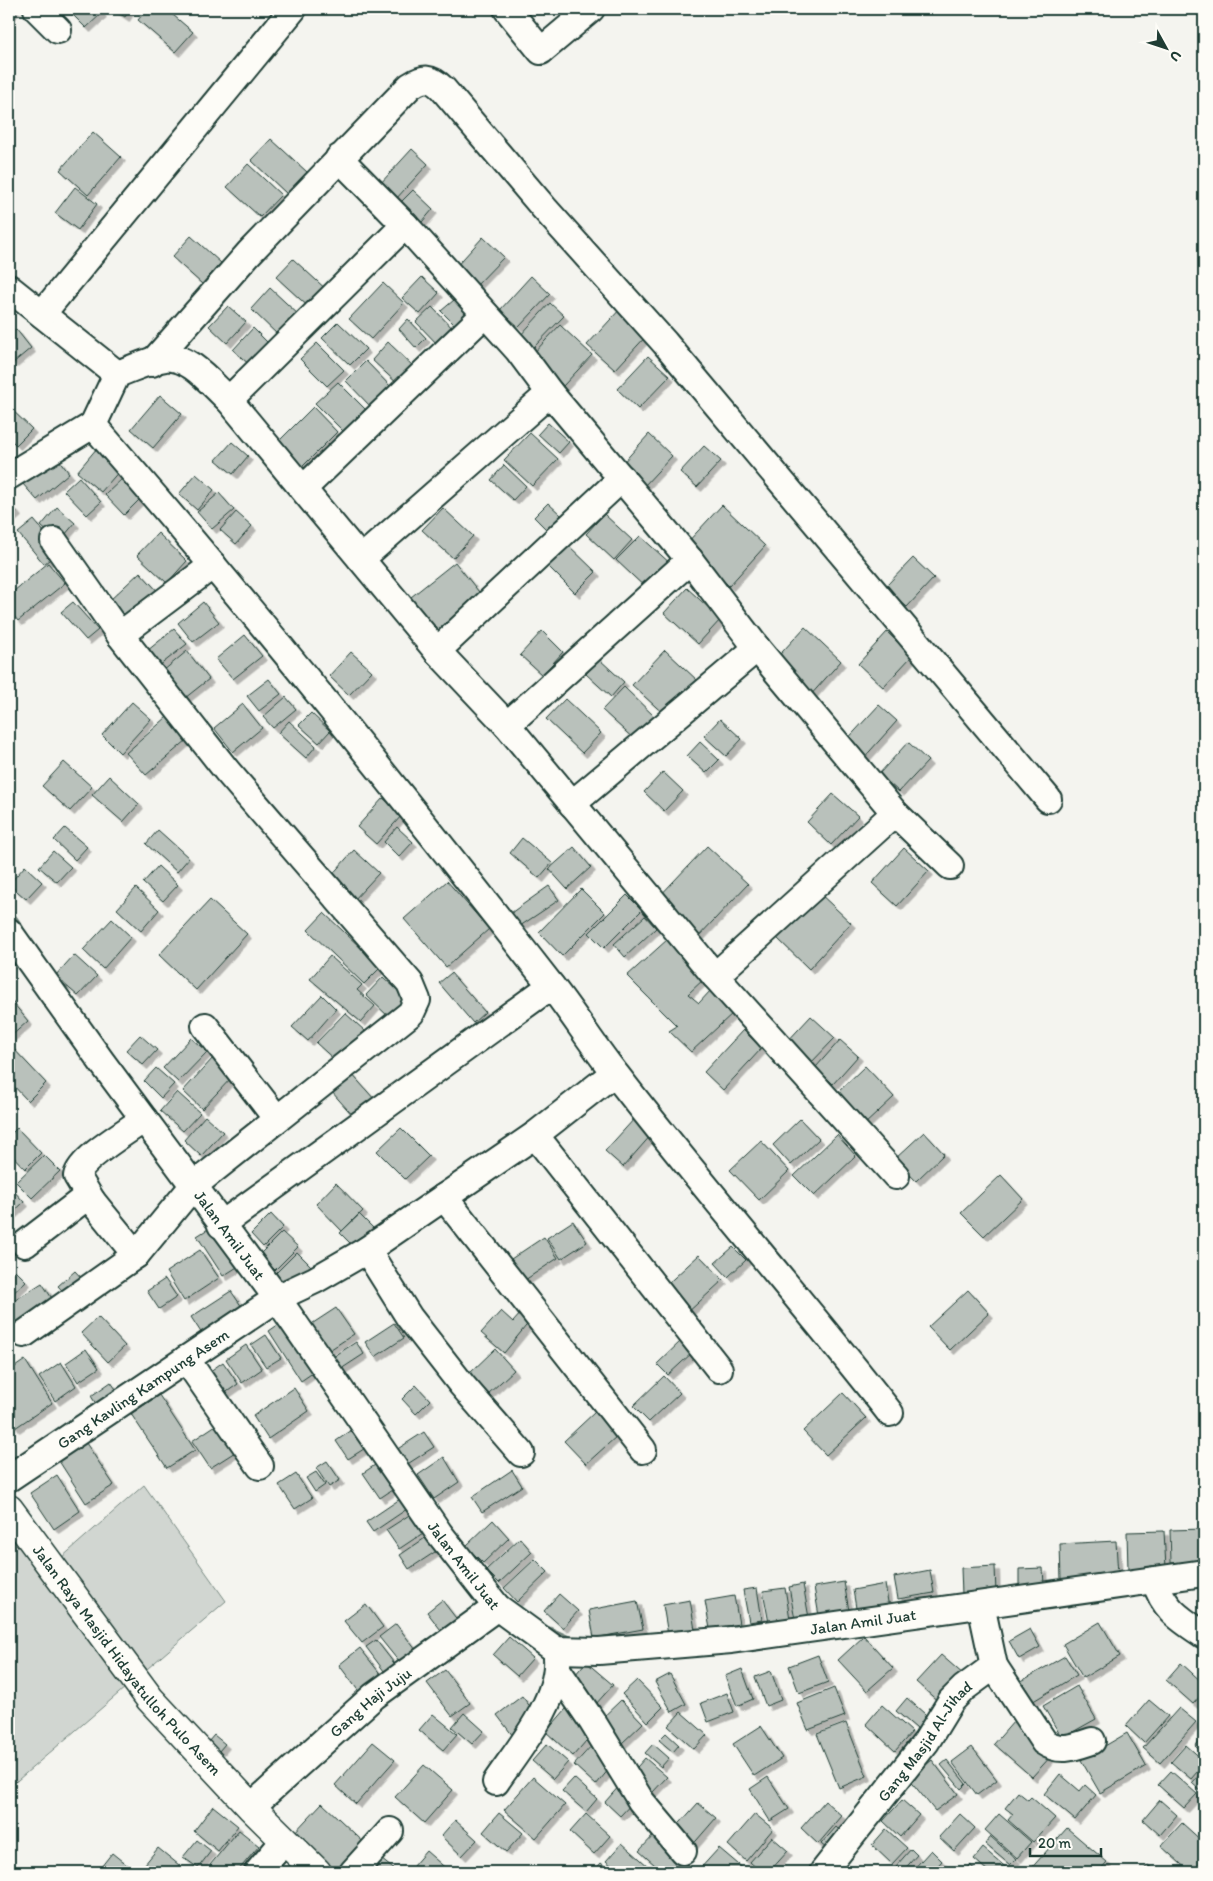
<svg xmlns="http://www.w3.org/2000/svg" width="1213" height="1881" font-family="Itim,sans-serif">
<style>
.green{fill:#d1d6d1;stroke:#788a82}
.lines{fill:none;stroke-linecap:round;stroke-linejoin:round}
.stream{stroke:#6e8179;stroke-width:7}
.building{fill:#b9c1bb;stroke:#1f3d34;filter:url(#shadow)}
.minor-casing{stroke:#1f3d34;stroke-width:30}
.tertiary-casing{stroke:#1f3d34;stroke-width:31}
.minor{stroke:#fdfcf7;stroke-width:26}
.tertiary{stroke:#fdfcf7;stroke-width:28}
.labels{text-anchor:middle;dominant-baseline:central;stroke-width:4;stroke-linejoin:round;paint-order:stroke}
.street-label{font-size:16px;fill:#1f3d34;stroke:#fdfcf7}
</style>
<defs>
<filter id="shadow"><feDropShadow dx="4.5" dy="4.5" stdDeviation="0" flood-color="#0004"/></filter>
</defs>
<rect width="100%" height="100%" fill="#f4f4ef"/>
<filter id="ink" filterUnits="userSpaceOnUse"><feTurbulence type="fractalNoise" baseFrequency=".02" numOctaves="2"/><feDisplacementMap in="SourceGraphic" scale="10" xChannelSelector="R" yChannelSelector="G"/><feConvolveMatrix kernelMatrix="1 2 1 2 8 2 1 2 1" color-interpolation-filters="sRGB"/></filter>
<g filter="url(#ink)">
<!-- green -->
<path class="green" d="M144,1485l82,116 -215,185 -2,-6v-244l10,-3 25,40z"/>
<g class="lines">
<!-- stream -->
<path class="stream" d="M9,911l11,16
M549,1630l22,10"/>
</g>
<!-- building -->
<path class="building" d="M9,9h7l-7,7z
M67,9h31l4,4 -16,15z
M113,9h17l-5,8z
M147,9h19l27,23 -18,20 -37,-32z
M93,132l28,25 -33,38 -28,-25z
M271,139l36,33 -20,22 -36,-34z
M412,149l16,15 -33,36 -16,-15z
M248,164l33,31 -21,22 -33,-30z
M75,187l22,17 -19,26 -23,-17z
M413,190l20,19 -11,13 -21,-20z
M191,236l30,27 -19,21 -30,-27z
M483,237l21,20 -31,32 -20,-19z
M293,259l36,33 -17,18 -36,-33z
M531,276l19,18 -31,33 -19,-17z
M422,277l17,16 -19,21 -18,-16z
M383,283l21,20 -33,36 -22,-20z
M270,288l31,29 -20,21 -30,-29z
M454,300l13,13 -12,12 -14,-14z
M550,303l14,13 -32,33 -13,-12z
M228,306l18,16 -19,21 -18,-17z
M432,307l25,26 -16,15 -25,-26z
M622,307l27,26 -34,37 -28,-25z
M408,319l18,19 -10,10 -17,-19z
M338,322l28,27 -16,16 -28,-27z
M560,325l32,30 -29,31 -32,-30z
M253,328l17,17 -19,21 -18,-16z
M16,329l15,19 -18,15 -4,-6v-22z
M388,342l28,27 -16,17 -28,-26z
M317,343l27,27 -17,16 -27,-27z
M648,356l22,20 -32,33 -21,-20z
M366,361l26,27 -20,20 -26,-27z
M338,382l29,29 -22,22 -30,-30z
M160,395l22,19 -29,34 -22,-19z
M9,407l23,22 -16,16 -7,-7z
M313,407l24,25 -36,36 -24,-25z
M548,423l21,19 -10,11 -21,-19z
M530,433l28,26 -26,27 -28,-26z
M649,434l23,22 -28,30 -23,-21z
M232,442l16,14 -15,18 -17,-14z
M704,446l17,15 -24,26 -17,-15z
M97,448l24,21 -20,23 -24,-20z
M55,455l14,18 -32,27 -15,-17z
M504,465l22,21 -13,14 -22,-20z
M196,474l18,16 -17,20 -18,-16z
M79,477l22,25 -14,13 -23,-24z
M124,477l19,19 -19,19 -19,-20z
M219,493l15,17 -22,19 -15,-17z
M9,502l8,10 -8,7z
M548,503l13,12 -14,15 -13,-13z
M722,505l43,41 -36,40 -44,-41z
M57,507l18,16 -16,19 -18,-16z
M443,508l30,28 -20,22 -31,-28z
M236,512l16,14 -16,18 -16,-14z
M604,514l28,26 -18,20 -28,-26z
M34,520l26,31 -16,13 -26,-31z
M158,533l29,28 -20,22 -30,-28z
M640,536l32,29 -24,25 -32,-30z
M564,541l32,31 -21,21 -31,-31z
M913,558l21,20 -27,29 -22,-20z
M455,562l28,35 -48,39 -29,-35z
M48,563l17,20 -47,38 -9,-11v-15z
M140,572l21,23 -30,29 -22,-23z
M687,588l34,31 -23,25 -34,-31z
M73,602l25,28 -12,10 -25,-28z
M203,602l16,20 -26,20 -15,-19z
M805,627l36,34 -32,36 -37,-34z
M174,629l13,15 -33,26 -12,-15z
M542,631l21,21 -21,23 -22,-20z
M887,632l25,24 -29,31 -25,-23z
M245,635l17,21 -29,23 -17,-20z
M665,650l34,32 -32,35 -35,-32z
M187,651l22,28 -24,19 -22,-27z
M351,652l21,19 -23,24 -20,-19z
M599,659l25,23 -13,15 -25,-23z
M269,679l12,15 -22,17 -12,-15z
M624,687l33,32 -21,22 -34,-31z
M286,697l10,12 -23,19 -10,-11z
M565,699l36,34 -19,20 -36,-34z
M132,702l19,17 -31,34 -18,-18z
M243,704l19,24 -29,24 -19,-24z
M879,705l18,16 -36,40 -18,-17z
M311,713l19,18 -11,12 -20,-18z
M167,717l20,23 -41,35 -20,-22z
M720,719l22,20 -16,17 -22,-20z
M289,721l27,25 -10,12 -28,-25z
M700,742l19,18 -13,13 -19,-17z
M908,742l20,19 -29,31 -20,-18z
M64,762l28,25 -22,24 -28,-25z
M663,772l20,19 -19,20 -20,-19z
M109,776l30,28 -16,18 -31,-27z
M833,794l25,22 -27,29 -24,-23z
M383,798l19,17 -26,29 -19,-17z
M397,827l16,15 -14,15 -15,-15z
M65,828l22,19 -12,13 -21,-20z
M158,830l31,28 -12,14 -31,-28z
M522,838l30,25 -13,15 -29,-25z
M707,846l41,38 -51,54 -41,-38z
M574,847l17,20 -24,22 -18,-20z
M904,848l25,23 -32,35 -25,-23z
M354,850l25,23 -26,28 -24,-23z
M53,851l18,16 -14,15 -18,-15z
M25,866l17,16 -16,17 -17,-15z
M158,866l20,19 -15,16 -20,-18z
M447,881l42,48 -43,38 -42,-48z
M549,886l10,14 -42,28 -9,-13z
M136,888l23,22 -18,21 -24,-22z
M581,889l24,24 -43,43 -23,-24z
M817,891l34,32 -42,46 -34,-33z
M627,895l15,15 -38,38 -15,-15z
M210,900l37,34 -51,56 -37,-35z
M324,913l57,54 -17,17 -56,-54z
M645,916l11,12 -31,29 -11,-13z
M112,919l19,18 -28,32 -20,-19z
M668,939l37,39 -17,16 11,9 12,-13 23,22 -43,40 -22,-21 8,-5 -50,-50z
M74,955l23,21 -19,20 -23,-20z
M330,956l32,29 -5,5 18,16 -14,16 -51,-43z
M451,973l34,39 -12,11 -34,-40z
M383,977l25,23 -17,19 -25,-24z
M322,995l14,14 -28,32 -16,-14z
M9,998l19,23 -19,17z
M345,1013l20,18 -28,31 -21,-19z
M811,1016l24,22 -27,28 -23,-22z
M743,1030l19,18 -39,42 -19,-18z
M140,1035l17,15 -14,15 -17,-15z
M191,1038l16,14 -29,30 -15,-14z
M840,1040l18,16 -25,28 -17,-17z
M11,1046l35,37 -18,18 -19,-20v-33z
M213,1058l20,18 -31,33 -19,-18z
M865,1066l29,31 -31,29 -28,-31z
M156,1068l18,16 -13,14 -17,-17z
M351,1073l24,27 -20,18 -24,-27z
M177,1092l23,21 -17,18 -23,-20z
M205,1116l18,16 -22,24 -17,-16z
M635,1118l17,16 -29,33 -18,-16z
M800,1119l19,20 -28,26 -18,-20z
M17,1128l24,25 -16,16 -16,-17v-16z
M401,1128l28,28 -24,23 -28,-28z
M924,1132l20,22 -28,27 -21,-22z
M837,1135l19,21 -42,40 -20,-20z
M761,1141l28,30 -30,29 -29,-30z
M44,1155l16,16 -28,27 -16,-16z
M1001,1175l22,24 -39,37 -23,-23z
M336,1183l27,28 -21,20 -26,-27z
M9,1186l15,16 -15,14z
M271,1214l12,13 -20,20 -12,-13z
M359,1214l17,17 -19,19 -17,-17z
M573,1221l14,21 -26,17 -14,-21z
M216,1224l26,40 -19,12 -26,-40z
M282,1232l16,15 -23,23 -16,-15z
M544,1237l14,21 -33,22 -14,-21z
M733,1247l13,13 -18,17 -13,-14z
M200,1250l19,28 -35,23 -18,-29z
M297,1252l14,14 -23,23 -14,-14z
M699,1255l24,25 -37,34 -24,-25z
M15,1270l11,11 -17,16v-21z
M75,1271l13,14 -17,15 -13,-14z
M165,1279l12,18 -18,12 -12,-18z
M42,1283l13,20 -36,24 -10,-15v-8z
M968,1290l21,23 -39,37 -22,-23z
M231,1291l13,19 -40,27 -13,-20z
M336,1308l18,26 -29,19 -18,-26z
M501,1311l12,11 8,-9 9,8 -26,32 -23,-20z
M98,1317l27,29 -17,16 -27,-29z
M282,1322l32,50 -13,9 -32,-50z
M394,1323l10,15 -29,19 -10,-15z
M266,1335l15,23 -15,9 -15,-22z
M682,1340l11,12 -25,23 -11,-11z
M356,1342l8,12 -23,15 -8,-12z
M246,1345l16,24 -20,14 -16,-24z
M86,1349l13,19 -21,14 -12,-19z
M495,1349l19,21 -26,24 -19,-20z
M25,1360l27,43 -37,25 -6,-9v-48z
M61,1362l15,24 -21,15 -16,-24z
M223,1362l15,22 -17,12 -15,-22z
M664,1376l16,17 -31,29 -16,-16z
M111,1382l11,16 -21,14 -10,-16z
M416,1385l14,15 -14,14 -14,-15z
M294,1388l15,23 -41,28 -15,-23z
M843,1393l23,25 -40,37 -23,-24z
M159,1395l36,55 -28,18 -36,-54z
M595,1412l22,24 -31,28 -22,-23z
M225,1419l18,28 -33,21 -18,-27z
M355,1428l12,19 -19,12 -12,-18z
M424,1432l10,15 -28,18 -10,-15z
M86,1443l28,42 -28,18 -27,-42z
M444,1457l15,25 -25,17 -16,-24z
M327,1461l13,19 -11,7 -13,-19z
M378,1463l17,25 -15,10 -17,-25z
M512,1470l10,16 -40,26 -10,-15z
M316,1472l9,13 -10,7 -9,-14z
M296,1474l16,24 -17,11 -16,-24z
M57,1475l23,36 -26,18 -24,-36z
M400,1499l7,10 -34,23 -7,-10z
M414,1512l12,19 -27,18 -13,-19z
M493,1520l16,18 -26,25 -17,-17z
M1204,1529v32l-33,2 -1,-33z
M1164,1531l2,37 -38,2 -1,-38z
M431,1534l10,14 -32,21 -9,-14z
M520,1538l12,14 -33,31 -13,-13z
M1116,1541l2,36 -57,3 -1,-36z
M535,1559l13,13 -31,30 -13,-14z
M995,1566l1,28 -34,1 -1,-27z
M1043,1568l1,17 -25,2v-18z
M930,1570l4,23 -36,6 -4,-22z
M844,1582l5,29 -30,5 -5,-29z
M803,1584l6,34 -14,2 -6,-33z
M885,1584l4,24 -32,6 -4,-24z
M757,1588l5,32 -13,2 -6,-32z
M785,1588l5,31 -21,4 -6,-32z
M559,1594l19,17 -15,17 -19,-17z
M734,1596l5,28 -29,5 -5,-28z
M442,1600l20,26 -15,12 -20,-26z
M690,1600l5,30 -27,5 -5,-30z
M637,1601l6,28 -49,9 -5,-28z
M366,1604l17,23 -21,16 -18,-22z
M1100,1622l20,34 -37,22 -20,-34z
M396,1624l20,26 -16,13 -21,-26z
M1030,1629l10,18 -21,12 -10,-18z
M864,1636l29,32 -26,23 -29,-31z
M509,1637l24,21 -16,18 -24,-21z
M376,1640l21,27 -10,8 -21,-28z
M360,1648l22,28 -22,17 -21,-28z
M818,1655l10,27 -29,11 -10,-27z
M941,1655l23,20 -24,28 -24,-21z
M1065,1656l12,19 -47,28 -12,-20z
M586,1662l27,23 -18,20 -26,-23z
M1181,1663l23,21v8l-11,12 -27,-24z
M742,1669l11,30 -16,7 -12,-30z
M445,1670l25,33 -18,13 -25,-33z
M771,1671l10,29 -15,6 -11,-29z
M670,1674l16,30 -14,8 -17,-30z
M637,1680l26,27 -15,15 -26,-28z
M1077,1686l19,33 -34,19 -19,-32z
M834,1688l11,28 -37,14 -11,-27z
M727,1693l7,19 -26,10 -7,-19z
M522,1696l16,21 -25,19 -16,-21z
M907,1698l27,24 -11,12 -27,-23z
M621,1700l22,23 -23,22 -22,-23z
M1149,1700l19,16 -24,27 -18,-17z
M882,1705l30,27 -17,19 -29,-27z
M1179,1708l17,14 -36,41 -17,-15z
M566,1709l27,24 -20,23 -27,-24z
M681,1712l26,23 -13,14 -26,-23z
M464,1713l20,18 -12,13 -20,-17z
M433,1714l24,20 -14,16 -24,-20z
M1014,1721l38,34 -20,22 -38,-33z
M846,1723l21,53 -28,12 -22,-54z
M761,1726l21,32 -28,18 -21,-32z
M666,1733l13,12 -6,7 -14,-12z
M1127,1733l19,33 -46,27 -19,-33z
M214,1735l11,9 -12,14 -10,-10z
M1204,1736v18l-9,-8z
M373,1742l22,18 -39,44 -21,-19z
M547,1744l21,18 -15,17 -21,-18z
M653,1744l16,14 -8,9 -16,-14z
M592,1745l21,19 -17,21 -22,-20z
M1186,1745l18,16v3l-13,15 -20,-17z
M972,1747l25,33 -20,15 -25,-33z
M645,1758l22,19 -15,16 -22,-18z
M932,1760l26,34 -23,17 -26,-32z
M947,1760l19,24 -5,5 -20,-24z
M424,1765l29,25 -29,33 -29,-26z
M1204,1770v24l-12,-11z
M1171,1771l26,23 -13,14 -26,-23z
M1060,1774l20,17 5,-6 11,10 -21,25 -31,-26z
M533,1777l32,28 -29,33 -32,-28z
M768,1777l21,32 -19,12 -20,-32z
M574,1778l23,21 -11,13 -24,-21z
M621,1784l16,14 -17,18 -15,-14z
M1018,1792l10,8 3,-3 24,21 -22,24 -25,-22 5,-6 -8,-6z
M902,1800l17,15 -19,22 -17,-16z
M1160,1800l17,15 -17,20 -17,-15z
M825,1801l17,15 -24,28 -17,-16z
M322,1803l51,48 -20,21h-21l-40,-37z
M698,1803l18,15 -26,30 -18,-16z
M213,1806l25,20 -20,25 -24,-20z
M499,1813l24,20 -17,19 -23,-20z
M586,1814l24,22 -16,18 -24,-22z
M755,1814l18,15 -27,32 -18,-16z
M960,1814l15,14 -21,23 -15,-14z
M999,1814l32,28 -14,16 -32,-28z
M455,1820l22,20 -15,16 -21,-20z
M1182,1823l22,20v19l-9,10h-5l-29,-26z
M1204,1825v13l-6,-5z
M836,1827l12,11 -15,16 -12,-10z
M1067,1828l40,34 -9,10h-16l-3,-2 -2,2h-49z
M886,1829l21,19 -15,16 -20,-19z
M239,1830l20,16 -22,26h-18l-9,-7z
M655,1834l30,27 -10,11h-12l-24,-21z
M772,1837l16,14 -19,21h-8l-11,-10z
M991,1837l25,22 -6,6 -25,-21z
M197,1840l14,11 -13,17 -15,-11z
M622,1843l27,24 -4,5h-26l-13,-11z
M158,1848l21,17 -6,7h-31l-2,-2z
M719,1848l26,22 -2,2 -45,-1z
M983,1848l26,22 -2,2h-18l-15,-13z
M911,1849l6,6 -15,17 -6,-6z
M931,1850l11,11 -10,11h-21z
M426,1851l24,21h-30l-7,-6z
M112,1853l21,17 -2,2h-34z
M381,1859l16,13h-28z
M601,1863l11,9h-19z
M970,1865l8,7h-14z
M1148,1865l9,7h-15z
M281,1866l8,6h-13z
M943,1866l8,6h-13z"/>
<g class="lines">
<defs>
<g id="minor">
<path d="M37,9l21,21"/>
<path d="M507,9l34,42 50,-42"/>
<path d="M339,158l66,67 113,125 32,43 140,167 67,88 138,165 -180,163"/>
<path d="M9,288l108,86"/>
<path d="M42,314l251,-305"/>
<path d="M152,363l97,-110 161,-167c14,-9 21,-9 33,3l101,119 121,135 383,456"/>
<path d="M229,400l176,-175"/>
<path d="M9,476l84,-51"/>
<path d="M304,488l181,-174"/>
<path d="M361,559l189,-166"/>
<path d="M120,635l93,-70"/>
<path d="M437,651l185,-173"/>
<path d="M507,725l183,-165"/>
<path d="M572,804l185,-156"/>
<path d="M895,813l55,53"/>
<path id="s1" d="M9,932l92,129 176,237 162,235 58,74 59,43 43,1 132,-11 473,-67"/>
<path d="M205,1026l72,93"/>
<path d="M535,1135l184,234"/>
<path d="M444,1197l199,253"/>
<path d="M92,1201l-15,-25c4,-18 51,-45 67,-57"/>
<path d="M221,1225l330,-239"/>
<path d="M25,1244l60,-46 7,3 44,54"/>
<path d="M367,1250l42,67 53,68 59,68"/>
<path d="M24,1334l112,-79 57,-69 218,-173 6,-13 -7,-17 -183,-212 -107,-136 -66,-94"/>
<path d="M186,1359l74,107"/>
<path d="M890,1413c-89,-114 -185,-223 -273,-337 -24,-30 -44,-63 -68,-93 -148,-189 -298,-377 -456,-558l24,-51c15,-5 32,-14 48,-16 24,-4 48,28 64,42l208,251 70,74 208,251 181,200"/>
<path id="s2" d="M9,1478l270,-181 36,-17 52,-30 168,-115 79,-62"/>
<path d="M1155,1580c8,29 25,39 49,55"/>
<path d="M994,1666l50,76c16,11 30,5 48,-1"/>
<path d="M558,1671l34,50 49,80 42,50"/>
<path d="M496,1782c23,-34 64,-82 61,-124"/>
<path id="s3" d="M251,1807l123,-111 123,-89"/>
<path d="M258,1872l26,-31"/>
<path d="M353,1872l37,-41"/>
<path id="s4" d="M823,1872l103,-130 25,-41 13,-13 30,-22 -13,-61"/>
</g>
<g id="tertiary">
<path id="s5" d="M9,1509l141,190 101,108 66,65"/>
</g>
</defs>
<!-- minor casing -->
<use href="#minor" class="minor-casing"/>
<!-- tertiary casing -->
<use href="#tertiary" class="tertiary-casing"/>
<!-- minor -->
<use href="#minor" class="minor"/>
<!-- tertiary -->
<use href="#tertiary" class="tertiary"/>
</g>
</g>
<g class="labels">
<!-- street labels -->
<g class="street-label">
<text stroke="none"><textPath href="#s1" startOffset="375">Jalan Amil Juat</textPath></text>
<text stroke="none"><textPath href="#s2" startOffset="161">Gang Kavling Kampung Asem</textPath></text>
<text stroke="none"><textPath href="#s1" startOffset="780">Jalan Amil Juat</textPath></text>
<text stroke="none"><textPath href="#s1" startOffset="1215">Jalan Amil Juat</textPath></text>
<text stroke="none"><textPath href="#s5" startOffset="192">Jalan Raya Masjid Hidayatulloh Pulo Asem</textPath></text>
<text stroke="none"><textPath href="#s3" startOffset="159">Gang Haji Juju</textPath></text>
<text stroke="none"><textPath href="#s4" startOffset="166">Gang Masjid Al-Jihad</textPath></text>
</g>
</g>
<!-- margin -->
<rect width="1213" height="1881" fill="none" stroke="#fdfcf7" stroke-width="30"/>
<rect x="15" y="15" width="1183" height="1851" fill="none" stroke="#1f3d34" stroke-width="2" filter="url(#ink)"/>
<!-- north arrow -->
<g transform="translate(1166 48) rotate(130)" stroke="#fdfcf7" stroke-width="4" paint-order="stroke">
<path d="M0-4L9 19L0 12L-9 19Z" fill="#1f3d34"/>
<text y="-8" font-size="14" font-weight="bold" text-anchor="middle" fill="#1f3d34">U</text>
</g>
<!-- scale -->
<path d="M1030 1848v8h71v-8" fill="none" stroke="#1f3d34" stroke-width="2.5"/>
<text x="1038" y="1848" font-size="15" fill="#1f3d34" stroke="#fdfcf7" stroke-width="4" paint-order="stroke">20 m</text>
</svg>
